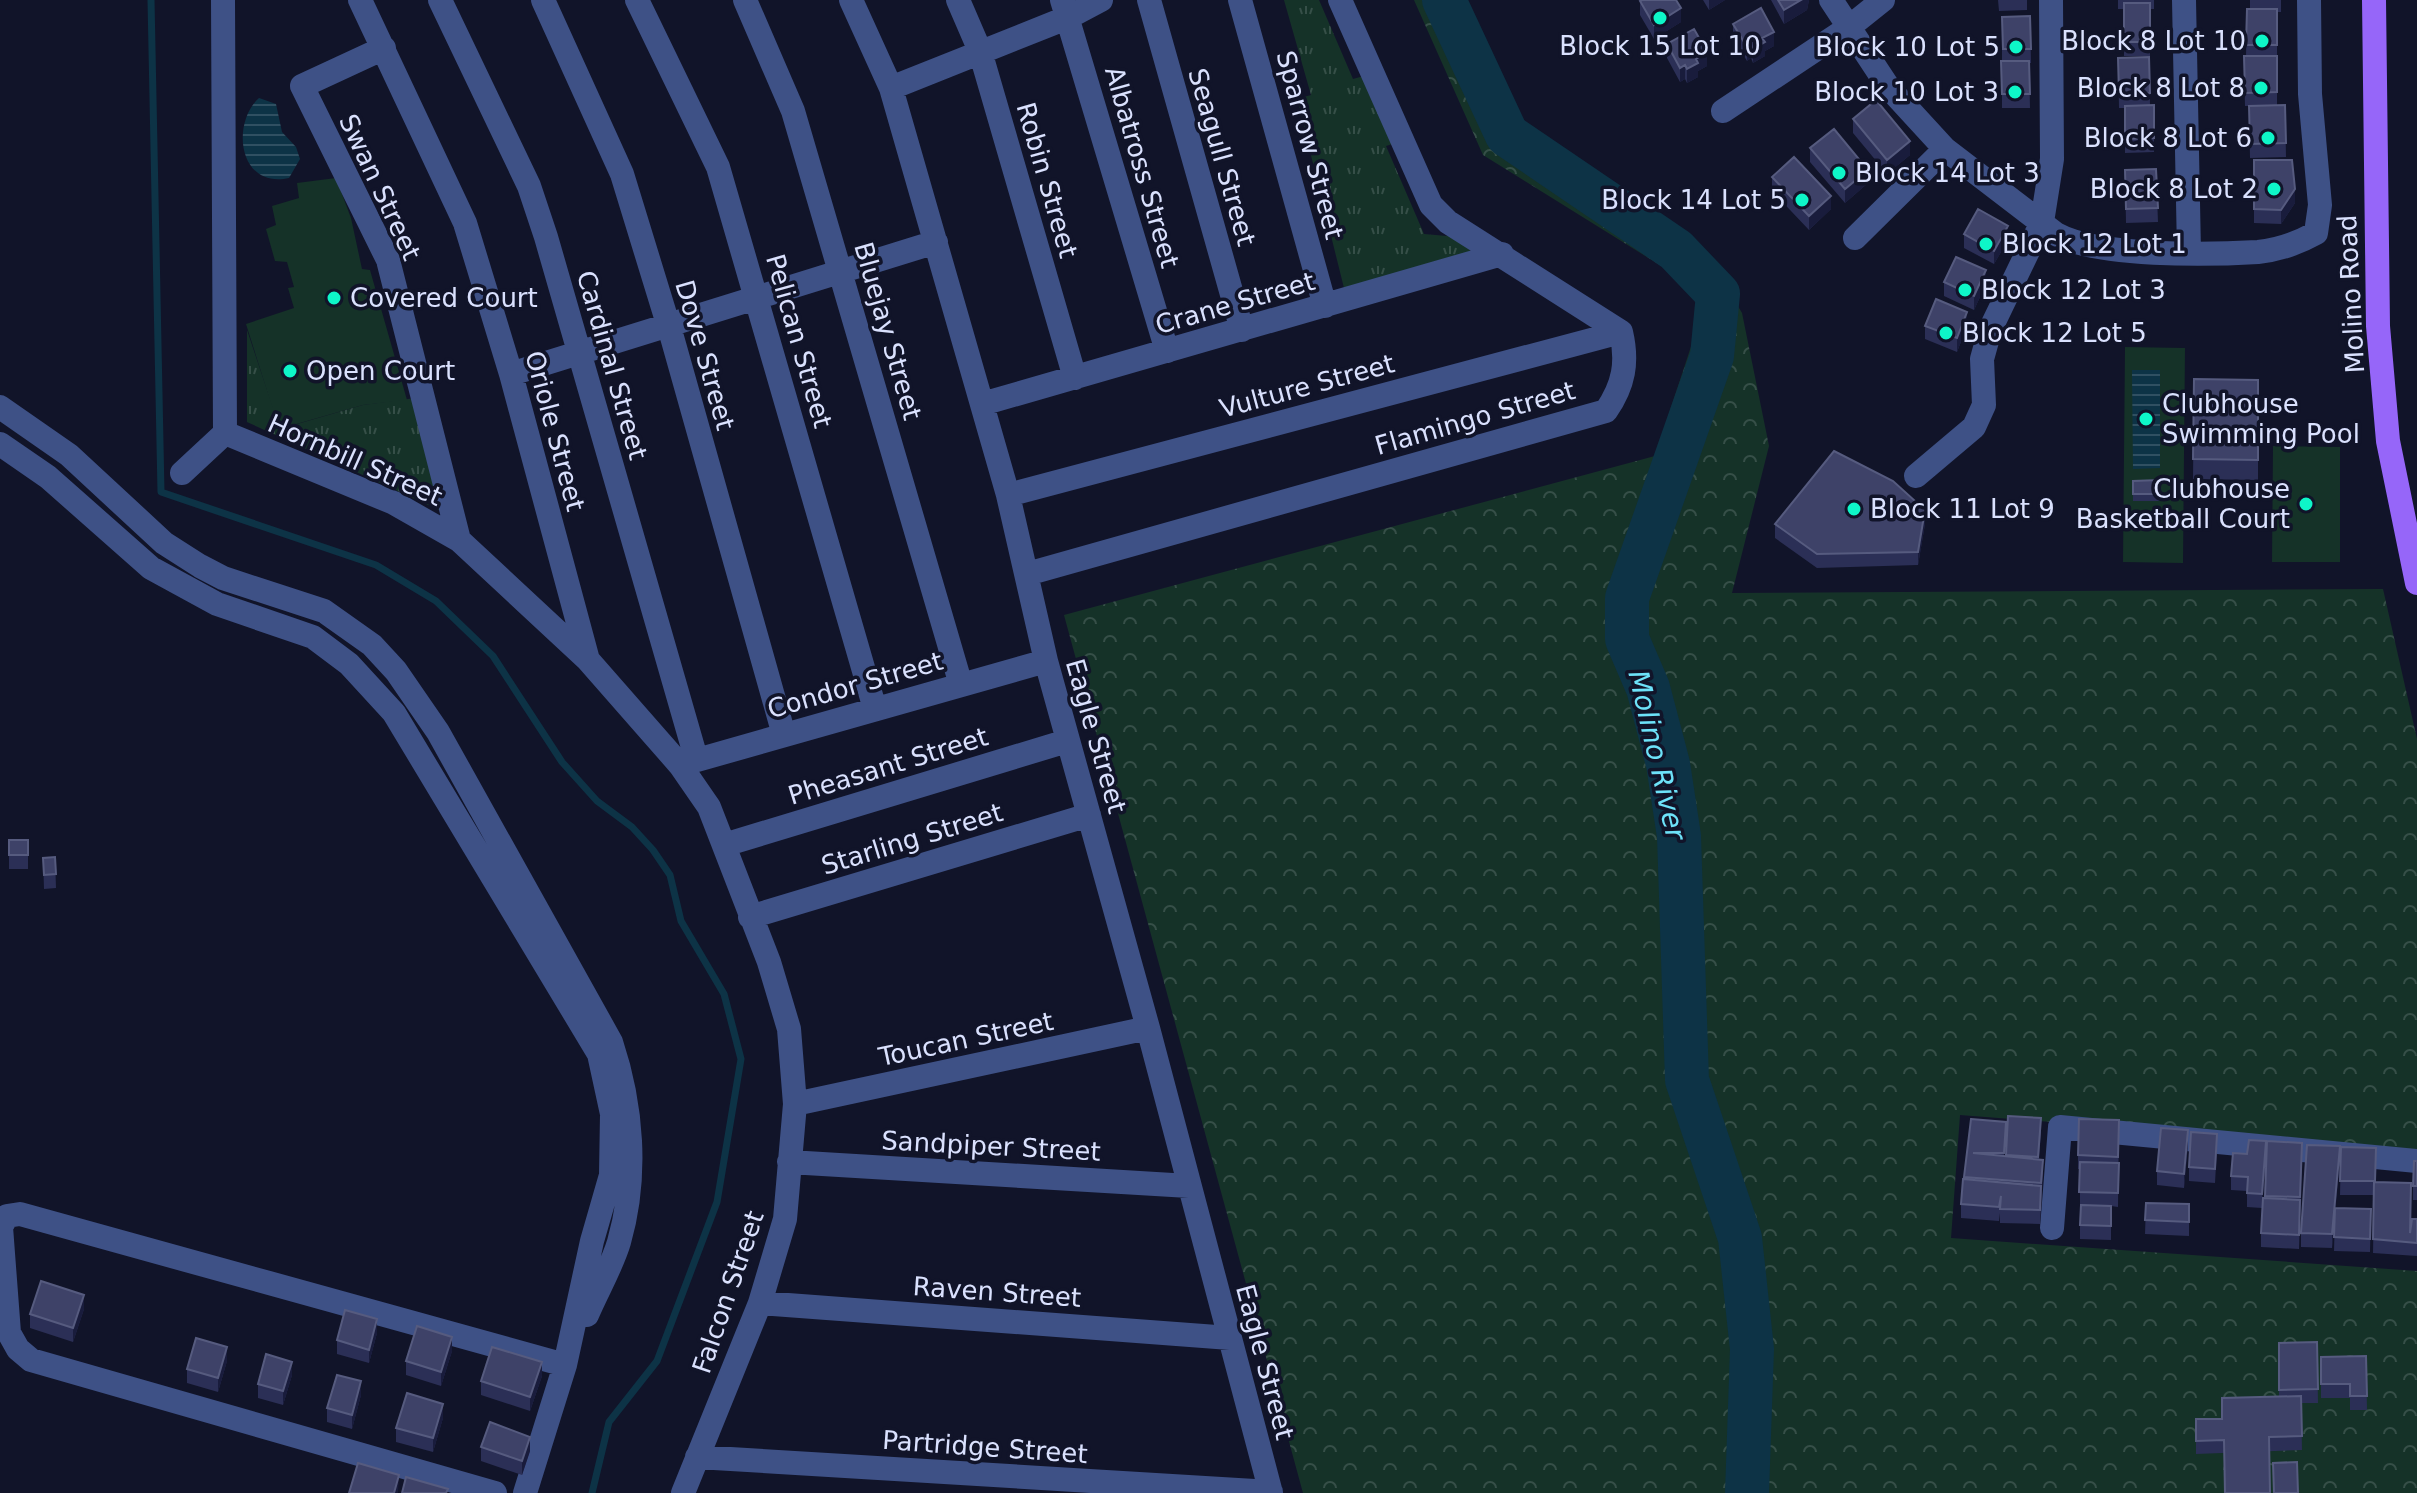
<svg xmlns="http://www.w3.org/2000/svg" width="2417" height="1493" font-family="'DejaVu Sans',sans-serif">
<style>
.green{fill:#153228}
.forest{fill:url(#forest-crowns)}
.park{fill:url(#park-tufts)}
.water{fill:url(#water-rules)}
.lines{fill:none;stroke-linecap:round;stroke-linejoin:round}
.stream{stroke:#0d3346;stroke-width:7}
.river{stroke:#0d3346;stroke-width:44}
.minor{stroke:#3e5186;stroke-width:24}
.major{stroke:#9666f9;stroke-width:24}
.wall{fill:#2b2f56}
.shaded-wall{fill:#191c3c}
.building{fill:#3e4268;stroke:#565b7f;stroke-width:2}
.poi-dot{fill:#0ef6c8;stroke:#111429;stroke-width:3}
.labels{text-anchor:middle;dominant-baseline:central;stroke-width:7;stroke-linejoin:round;paint-order:stroke}
.poi-label{font-size:26px;fill:#dae1fe;stroke:#111429;text-anchor:end}
.street-label{font-size:26px;fill:#dae1fe;stroke:#111429}
.water-label{font-size:28px;font-style:italic;fill:#6de2f9;stroke:#111429}
</style>
<defs>
<pattern id="forest-crowns" width="20" height="18" patternUnits="userSpaceOnUse" patternTransform="scale(2)"><rect width="20" height="18" fill="#153228"/><path d="M2 6a3 3 0 1 1 6 0M12 15a3 3 0 1 1 6 0" fill="none" stroke="#364f48"/></pattern>
<pattern id="park-tufts" width="24" height="20" patternUnits="userSpaceOnUse" patternTransform="scale(2)"><rect width="24" height="20" fill="#153228"/><path d="M3 7l-1-3M5 7V3M7 7l1-3M15 17l-1-3M17 17v-4M19 17l1-3" fill="none" stroke="#364f48"/></pattern>
<pattern id="water-rules" width="6" height="5" patternUnits="userSpaceOnUse" patternTransform="scale(2)"><rect width="6" height="5" fill="#0d3346"/><path d="M0 2.5h6" fill="none" stroke="#305062"/></pattern>
</defs>
<rect width="100%" height="100%" fill="#111429"/>
<!-- green -->
<path class="green" d="M336,178l15,40 11,51 8,1 37,130 -44,5 -84,24 -33,-105 48,-16 -6,-20 6,-1 -7,-25 -12,-1 -9,-32 10,-4 -4,-19 27,-8 -2,-15z
M2125,347l60,1 -2,215 -60,-1z
M2273,446l67,1v115h-68z"/>
<!-- forest -->
<path class="forest" d="M1414,0h46c15,51 52,94 72,143l154,101 35,34 21,35 27,133 -37,147 651,-4 34,150v411l-457,-35 -9,123 466,33v222h-1114l-239,-878 591,-159 53,-161 -225,-140z"/>
<!-- park -->
<path class="park" d="M1284,0h35l34,79 18,-5 31,67 -16,5 38,88 34,3 23,26 -133,41 -51,-205 14,-4z
M247,330l33,99 83,-24 53,-7 34,117 -203,-93z"/>
<!-- water -->
<path class="water" d="M259,98l17,6 6,28 14,15 4,12 -11,19c-51,11 -58,-55 -30,-80z
M2132,370h28v98l-27,1z"/>
<g class="lines">
<!-- stream -->
<path class="stream" d="M151,0l10,492 215,73 60,36 57,55 69,106 35,39 35,26 21,23 17,25 11,46 43,73 17,65 -24,143 -60,159 -48,61 -17,71"/>
<!-- river -->
<path class="river" d="M1444,0l63,135 169,115 42,44 -6,62 -85,242v41l21,49 20,76 11,72 8,244 53,158 12,111 -5,144"/>
<!-- minor -->
<path class="minor" d="M223,0l2,433 169,70 65,37 129,120 92,105 29,42 60,155 20,67 6,75 -10,115 -25,84 -77,190
M360,0l105,223 46,151 77,286
M440,0l89,186 17,51 150,521
M543,0l79,174 50,163 112,398
M637,0l81,167 157,542
M745,0l48,111 168,574
M851,0l40,88 117,407 38,166 102,367 123,465
M958,0l22,51 95,327
M1062,0l105,351
M1149,0l93,330
M1240,0l85,306
M1831,0l58,88 56,61 111,85c41,23 152,21 202,18 21,-2 40,-9 58,-19l4,-28 -10,-111 -1,-94
M2184,0l5,252
M384,48l-82,38 86,174 71,280
M891,88l178,-71 32,-17
M1723,111l125,-83 35,-28
M1855,238l90,-89
M511,374l425,-132
M982,404l520,-150
M0,407l69,48 95,88 36,23 23,12 101,33 48,34 24,26 42,61 173,310c21,63 27,134 8,200 -7,24 -22,49 -32,73
M0,444l48,33 103,91 66,36 96,33 36,27 45,49 205,341 13,60 -1,61 -19,66 -27,124 -40,128
M182,473l43,-40
M1916,476l58,-49 10,-22 -2,-46 8,-29 52,-108 10,-63 -1,-159
M1008,495l613,-163
M1027,574l579,-163c18,-26 22,-49 15,-79l-173,-110 -17,-17 -91,-205
M683,764l363,-103
M724,845l343,-104
M750,917l339,-102
M795,1104l353,-76
M789,1162l400,24
M2052,1228l8,-101 357,34
M760,1303l470,35
M697,1457l574,35
M495,1493l-464,-133 -13,-11 -9,-16 -8,-106 6,-11 13,-2 545,151"/>
<!-- major -->
<path class="major" d="M2374,0l4,326 10,115 29,142"/>
</g>
<!-- wall -->
<path class="wall" d="M1703,0h22l-16,10z
M1771,0h38l-2,10 -23,14z
M1998,0h29v10l-28,1z
M2118,0h36v9h-4v47h-26v-47h-6z
M2250,0h31v12h-4v94l8,-1 1,52 -36,1 -1,-52h-4l-1,-36 2,-14 1,-47h3z
M1640,1l41,21 -27,17 -14,-24z
M2030,16l1,47h-2l1,45h-28v-91z
M1733,24l41,22 -9,5v5l-12,7 -2,-5 -4,3 -14,-23z
M1667,44l40,22 -9,5v6l-11,6 -2,-4 -5,3 -13,-24z
M2149,57l1,48h4v47l-29,1v-45h-6l-1,-50z
M1853,119l57,36 -23,19 -34,-41z
M1810,148l58,35 -23,20 -35,-41z
M2254,160l41,43 -14,21 -27,-1z
M2156,169l2,53 -32,1 -1,-53z
M1772,177l59,32 -22,21 -37,-39z
M1964,234l44,6 -14,24 -30,-16z
M1944,282l42,2 -12,26 -30,-14z
M1925,326h42l-10,26 -32,-13z
M2194,379l64,1v100l-65,-1z
M2159,480v21h-26v-20z
M1775,524h150l-7,41 -101,3 -42,-30z
M9,840h19v29h-19z
M55,857l1,31 -12,1 -1,-31z
M2008,1116l33,16 -2,27 4,14 -3,51 -40,-1v-10l-1,8 -38,-3v-14l10,-85 35,17 -2,20h2z
M2119,1120l-1,87 -7,-1v34l-31,-1v-70h-2v-14z
M2267,1141l35,15 -3,93 -38,-2v-14l4,-35z
M2188,1144l-4,44 -27,-3v-14z
M2341,1147l34,35 35,48 7,-11v37l-44,-3 1,-58h-34z
M2217,1148l-2,35 -26,-2v-14z
M2266,1154l-4,54 -15,-1v-16l-16,-1v-14z
M2340,1160l-5,48 36,1 -1,43 -36,-1 1,-37 -3,34 -31,-1v-14z
M2417,1161v39h-4v-14z
M2146,1203l43,1v32l-44,-2z
M84,1309l-11,33 -43,-14v-14z
M377,1333l-8,30 -32,-9v-14z
M2317,1342l1,61h-17l1,47 -106,4v-35h26l57,-22v-54z
M452,1351l-11,35 -35,-11v-14z
M2366,1356l1,54h-17v-12h-29v-41z
M227,1361l-9,31 -31,-9v-14z
M292,1375l-9,30 -25,-7v-14z
M542,1376l-12,35 -49,-16v-14z
M361,1395l-9,34 -25,-7v-14z
M443,1418l-10,34 -37,-10v-14z
M481,1447l49,4 -8,24 -41,-14z"/>
<!-- shaded-wall -->
<path class="shaded-wall" d="M1709,0h16l-16,10z
M1801,0h8l-2,10 -23,14v-14z
M1681,8v14l-27,17v-14z
M1774,32v14l-9,5v5l-12,7v-14l9,-11z
M1751,45v13l-4,3v-14z
M1707,52v14l-9,5v6l-11,6v-14l9,-10z
M1685,65v14l-5,3v-14z
M1910,141v14l-23,19v-14z
M1868,170v13l-23,20v-14z
M2295,189v14l-14,21v-14z
M1831,196v13l-22,21v-14z
M2008,226v14l-14,24v-13z
M1986,270v14l-12,26v-14z
M1967,312v14l-10,26v-14z
M1925,510v14l-7,41v-13z
M2188,1130v14l-4,44v-14z
M2266,1141v13l-4,54v-14z
M2340,1146v14l-8,88v-14z
M84,1295v14l-11,33v-14z
M377,1319v14l-8,30v-13z
M452,1337v14l-11,35v-14z
M227,1347v14l-9,31v-14z
M292,1362v13l-9,30v-14z
M542,1362v14l-12,35v-14z
M361,1381v14l-9,34v-14z
M443,1404v14l-10,34v-14z
M530,1437v14l-8,24v-14z
M399,1475l-1,18h-4z"/>
<!-- building -->
<path class="building" d="M1642,0h34l5,8 -27,17 -14,-24z
M1778,0h23l-17,10z
M2124,3h26v39h-26z
M1761,8l13,24 -12,6 3,4 -12,7 -2,-4 -4,2 -14,-23z
M2247,9h30v36h-31z
M2030,16l1,33h-28l-1,-32z
M1694,29l13,23 -11,7 2,4 -11,6 -2,-4 -5,3 -13,-24z
M2244,56h33v36l-32,1z
M2149,57l1,36 -31,1 -1,-36z
M2001,61h28l1,33h-28z
M1876,100l34,41 -23,19 -34,-41z
M2154,105v33l-29,1v-33z
M2285,105l1,38 -36,1 -1,-38z
M1834,129l34,41 -23,19 -35,-41z
M1794,157l37,39 -22,20 -37,-39z
M2254,160h38l3,29 -14,21 -27,-1z
M2156,169l2,39 -32,1 -1,-39z
M1978,209l30,17 -14,25 -30,-17z
M1956,257l30,13 -12,26 -30,-14z
M1936,299l31,13 -10,26 -32,-12z
M2194,379l64,1v80l-65,-1z
M1834,451l59,30 32,29 -7,42 -101,2 -42,-30z
M2159,480v14h-26v-13z
M9,840h19v15h-19z
M55,857l1,17 -12,1 -1,-17z
M2008,1116l33,2 -3,39 -32,-2z
M1971,1119l35,3 -2,31h-31l70,7 -2,23 -77,-6z
M2079,1119l40,1 -1,37 -40,-2z
M2161,1128l27,2 -4,44 -27,-3z
M2191,1132l26,2 -2,35 -26,-2z
M2249,1140l17,1 -4,53 -15,-1 1,-16 -17,-1 2,-23 14,1z
M2267,1141l35,2 -2,54 -35,-1z
M2307,1145l33,1 -8,88 -31,-1z
M2341,1147l35,1 -1,33h-35z
M2414,1161h3v25h-4z
M2080,1162l39,1 -1,30 -39,-1z
M1963,1179l78,7 -1,24 -40,-1 1,-13 -2,11 -38,-3z
M2374,1182l37,1 -1,50 2,-14h5v24l-44,-4z
M2263,1198l37,2 -1,35 -38,-2z
M2146,1203l43,1v18l-44,-2z
M2081,1205l30,1v20l-31,-1z
M2335,1208l36,1 -1,30 -36,-2z
M41,1281l43,14 -11,33 -43,-14z
M345,1310l32,9 -8,31 -32,-10z
M417,1326l35,11 -11,35 -35,-11z
M196,1338l31,9 -9,31 -31,-9z
M2317,1342l1,47 -39,1v-47z
M492,1347l50,15 -12,35 -49,-16z
M266,1354l26,8 -9,29 -25,-7z
M2366,1356l1,40h-17v-12h-29v-27z
M337,1375l24,6 -9,34 -25,-7z
M407,1393l36,11 -10,34 -37,-10z
M2301,1396l1,40 -33,1 1,56h-45l-1,-53 -28,1v-22h26v-21z
M490,1422l40,15 -8,24 -41,-14z
M2297,1462l1,31h-24l-1,-30z
M358,1463l41,12 -5,18h-45z
M406,1477l42,12 -2,4h-44z"/>
<!-- markers -->
<g class="poi-dot">
<circle cx="1660" cy="18" r="8"/>
<circle cx="2262" cy="41" r="8"/>
<circle cx="2016" cy="47" r="8"/>
<circle cx="2261" cy="88" r="8"/>
<circle cx="2015" cy="92" r="8"/>
<circle cx="2268" cy="138" r="8"/>
<circle cx="1839" cy="173" r="8"/>
<circle cx="2274" cy="189" r="8"/>
<circle cx="1802" cy="200" r="8"/>
<circle cx="1986" cy="244" r="8"/>
<circle cx="1965" cy="290" r="8"/>
<circle cx="334" cy="298" r="8"/>
<circle cx="1946" cy="333" r="8"/>
<circle cx="290" cy="371" r="8"/>
<circle cx="2146" cy="419" r="8"/>
<circle cx="2306" cy="504" r="8"/>
<circle cx="1854" cy="509" r="8"/>
</g>
<g class="labels">
<!-- poi labels -->
<g class="poi-label">
<text x="2246" y="41">Block 8 Lot 10</text>
<text x="1660" y="46" text-anchor="middle">Block 15 Lot 10</text>
<text x="2000" y="47">Block 10 Lot 5</text>
<text x="2245" y="88">Block 8 Lot 8</text>
<text x="1999" y="92">Block 10 Lot 3</text>
<text x="2252" y="138">Block 8 Lot 6</text>
<text x="1855" y="173" text-anchor="start">Block 14 Lot 3</text>
<text x="2258" y="189">Block 8 Lot 2</text>
<text x="1786" y="200">Block 14 Lot 5</text>
<text x="2002" y="244" text-anchor="start">Block 12 Lot 1</text>
<text x="1981" y="290" text-anchor="start">Block 12 Lot 3</text>
<text x="350" y="298" text-anchor="start">Covered Court</text>
<text x="1962" y="333" text-anchor="start">Block 12 Lot 5</text>
<text x="306" y="371" text-anchor="start">Open Court</text>
<text x="2162" y="404" text-anchor="start">Clubhouse<tspan x="2162" dy="30">Swimming Pool</tspan></text>
<text x="2290" y="489">Clubhouse<tspan x="2290" dy="30">Basketball Court</tspan></text>
<text x="1870" y="509" text-anchor="start">Block 11 Lot 9</text>
</g>
<!-- street labels -->
<g class="street-label">
<text transform="translate(1310 145) rotate(75)">Sparrow Street</text>
<text transform="translate(1222 157) rotate(74)">Seagull Street</text>
<text transform="translate(1142 167) rotate(74)">Albatross Street</text>
<text transform="translate(1047 180) rotate(74)">Robin Street</text>
<text transform="translate(380 187) rotate(65)">Swan Street</text>
<text transform="translate(2351 294) rotate(-93)">Molino Road</text>
<text transform="translate(1235 303) rotate(-16)">Crane Street</text>
<text transform="translate(888 331) rotate(74)">Bluejay Street</text>
<text transform="translate(799 341) rotate(74)">Pelican Street</text>
<text transform="translate(705 355) rotate(74)">Dove Street</text>
<text transform="translate(612 365) rotate(74)">Cardinal Street</text>
<text transform="translate(1307 386) rotate(-15)">Vulture Street</text>
<text transform="translate(1475 418) rotate(-16)">Flamingo Street</text>
<text transform="translate(555 431) rotate(75)">Oriole Street</text>
<text transform="translate(355 460) rotate(24)">Hornbill Street</text>
<text transform="translate(855 685) rotate(-16)">Condor Street</text>
<text transform="translate(1096 736) rotate(74)">Eagle Street</text>
<text transform="translate(888 766) rotate(-17)">Pheasant Street</text>
<text transform="translate(912 839) rotate(-17)">Starling Street</text>
<text transform="translate(966 1039) rotate(-12)">Toucan Street</text>
<text transform="translate(991 1146) rotate(3)">Sandpiper Street</text>
<text transform="translate(728 1292) rotate(-71)">Falcon Street</text>
<text transform="translate(997 1292) rotate(4)">Raven Street</text>
<text transform="translate(1265 1362) rotate(75)">Eagle Street</text>
<text transform="translate(985 1447) rotate(4)">Partridge Street</text>
</g>
<!-- water labels -->
<g class="water-label">
<text transform="translate(1657 755) rotate(77)">Molino River</text>
</g>
</g>
</svg>
